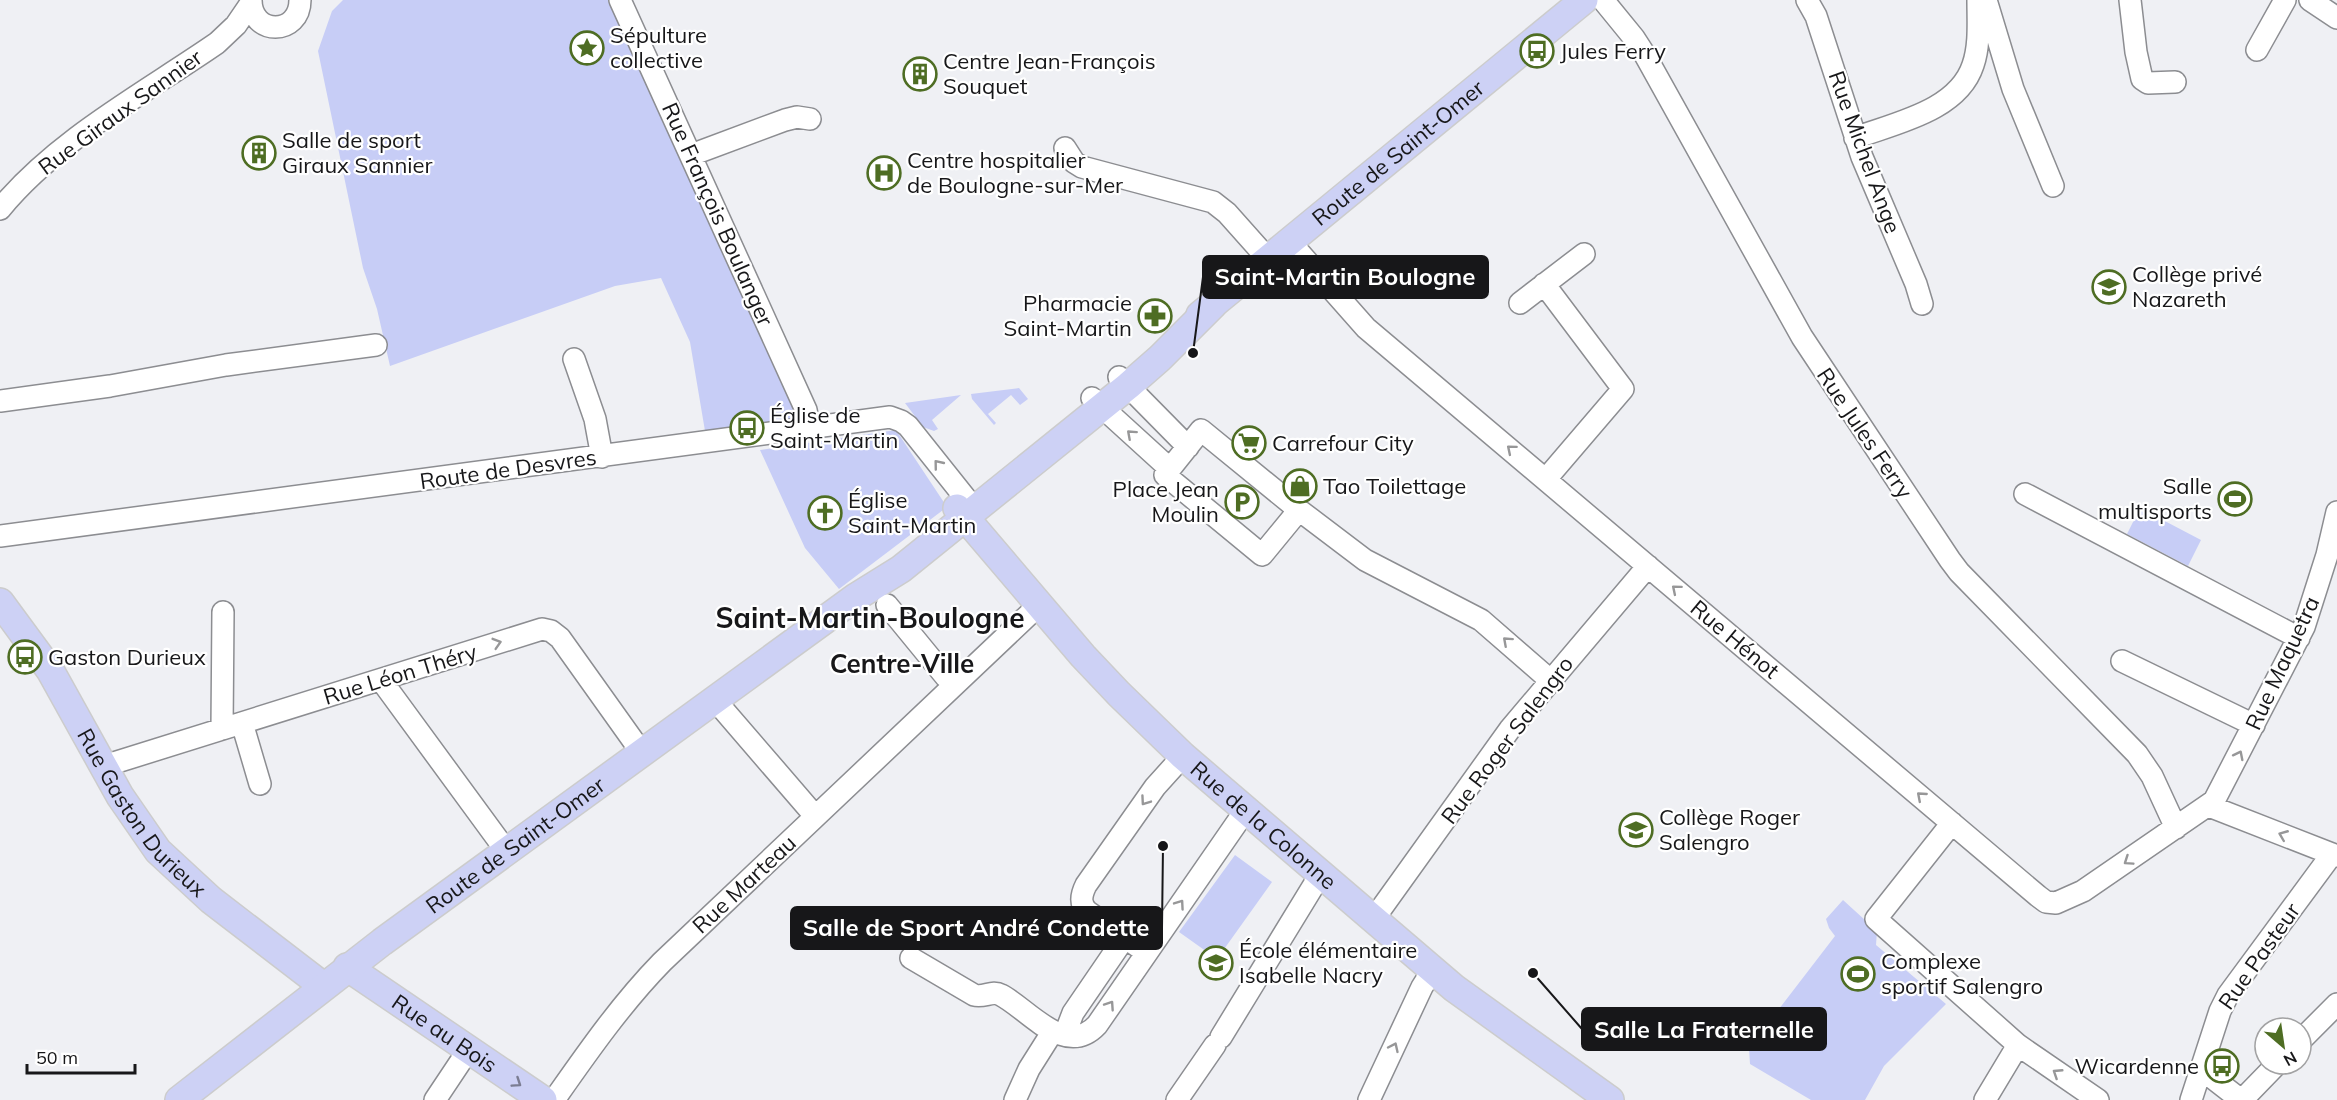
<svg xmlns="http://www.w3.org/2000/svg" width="2337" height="1100" font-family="Mulish,sans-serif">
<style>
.green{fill:#c7cdf6}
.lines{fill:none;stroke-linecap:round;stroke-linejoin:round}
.minor-casing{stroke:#8c8d91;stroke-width:24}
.major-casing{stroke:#ccc;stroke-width:30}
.minor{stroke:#fff;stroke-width:21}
.major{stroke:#cdd1f5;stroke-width:27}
.oneway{stroke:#979798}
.oneway2{stroke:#7b7d92}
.labels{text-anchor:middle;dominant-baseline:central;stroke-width:4.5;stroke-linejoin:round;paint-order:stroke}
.poi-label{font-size:22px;fill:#171719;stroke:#fff;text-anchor:start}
.street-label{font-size:22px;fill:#171719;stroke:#fff}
.quarter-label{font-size:26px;font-weight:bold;fill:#171719;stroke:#fff}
.district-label{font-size:28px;font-weight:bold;fill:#171719;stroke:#fff}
.leader{fill:none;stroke:#171719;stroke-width:2}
.callout-dot{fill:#171719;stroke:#fff;stroke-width:2}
.callout{fill:#171719;stroke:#171719;stroke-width:2}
.callout-label{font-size:24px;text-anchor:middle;font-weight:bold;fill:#fff}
</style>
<rect width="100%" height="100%" fill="#eff0f4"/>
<!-- green -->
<path class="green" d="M343,0h265l191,412 -8,2 1,5 -87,12 -15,-89 -29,-64 -46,8 -225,80 -13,-57 -14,-41 -45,-217 14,-40z
M1019,388l9,11 -8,6 -9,-10 -23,19 8,9 -2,2 -22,-26 -1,-5z
M961,395l-29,25 6,9 -4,2 -11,-4 -18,-24z
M896,430l51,77 -108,82 -34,-41 -45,-98z
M2140,508l61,32 -13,26 -61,-32z
M1235,855l37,27 -55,77 -38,-27z
M1843,900l34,31 -1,14 70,59 -62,62 -19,34h-54l-61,-36 -1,-16 86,-112 -6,-8 -3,-9z"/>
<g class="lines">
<defs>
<path id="minor" d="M251,0c0,36 49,36 49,0
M620,0l186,410 2,10 -5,9
M1603,0l31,38 11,17 157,282 148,223 9,12 178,182 15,22 24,52
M1807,0l9,16 46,141 54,127 6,20
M1986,0l27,89 40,97
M2130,0l6,52 6,27 6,4 27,-1
M2310,0l27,18
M2257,50l28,-50
M1855,138c40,-15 103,-27 118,-73 7,-20 5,-44 5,-65
M1065,148l9,14 8,5 131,35 14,11 41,46
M691,155l94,-35 12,-3 13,2
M0,209c58,-70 143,-115 217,-166l19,-18 15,-22
M1289,241l77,87 672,568 8,6 10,1 27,-12 131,-90 90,-174 23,-72 10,-43
M1544,284l79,105 -77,90
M1520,303l64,-49
M574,359l21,60 7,38
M1119,377l69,70
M1092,398l78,71
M0,401l110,-15 116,-21 150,-20
M1201,430l98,80 -37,45 -97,-80z
M2025,494l274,144
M1299,510l66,50 116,60 69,60
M0,536l890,-119 11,4 7,5 67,84
M887,605l59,72
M2122,661l132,64
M381,680l126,172
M715,700l100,116
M242,723l18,61
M222,729l1,-117
M104,766l438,-137 9,2 9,7 82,115
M2209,806l128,50
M1952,823l-76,96 142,126 80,55
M1373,920l137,-191 138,-163
M1146,952l-58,-40c-9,-8 -7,-17 -2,-27l69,-98 28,-31
M911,958l63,37c10,3 18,-5 27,0 26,13 64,64 96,30l148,-214
M1065,1034l8,-21 52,-76
M1221,1037l99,-162
M2301,1040l36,-36
M2201,1069l40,31
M435,1100l34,-51
M554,1100c33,-47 67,-96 108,-138l377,-357
M1015,1100l14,-31 24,-38
M1177,1100l38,-55
M1369,1100l53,-113 10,-16
M1985,1100l33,-55
M2191,1100l29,-89 8,-16 104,-141
M2242,1100l35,-36"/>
<g id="major">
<path id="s1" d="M1200,315l384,-315"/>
<path id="s2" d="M957,508l126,148 36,38 64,62 271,232 156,112"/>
<path id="s3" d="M0,602l50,68 70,126 38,55 53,49 112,86"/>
<path id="s4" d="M347,967l196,133"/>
<path id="s5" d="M179,1100l203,-158 474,-345 45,-28 227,-183 32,-28 53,-53"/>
</g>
</defs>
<!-- minor casing -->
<use href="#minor" class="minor-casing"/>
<!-- major casing -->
<use href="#major" class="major-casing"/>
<!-- minor -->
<use href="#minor" class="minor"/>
<!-- major -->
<use href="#major" class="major"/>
</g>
<!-- one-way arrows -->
<defs><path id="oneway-chevron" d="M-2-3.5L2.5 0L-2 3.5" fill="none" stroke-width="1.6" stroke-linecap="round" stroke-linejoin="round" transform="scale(1.5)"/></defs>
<g class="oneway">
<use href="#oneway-chevron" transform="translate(1131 434) rotate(-138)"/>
<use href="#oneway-chevron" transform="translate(1511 449) rotate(-140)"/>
<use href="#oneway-chevron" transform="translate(938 464) rotate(-129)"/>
<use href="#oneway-chevron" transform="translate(1676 589) rotate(-140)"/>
<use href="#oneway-chevron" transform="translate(1507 641) rotate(-138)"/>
<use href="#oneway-chevron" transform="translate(497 643) rotate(-17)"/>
<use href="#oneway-chevron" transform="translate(2239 755) rotate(-63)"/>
<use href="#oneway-chevron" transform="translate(1921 796) rotate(-139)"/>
<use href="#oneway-chevron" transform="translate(1145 801) rotate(125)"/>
<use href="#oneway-chevron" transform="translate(2283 835) rotate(-158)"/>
<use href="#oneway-chevron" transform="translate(2128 861) rotate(146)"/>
<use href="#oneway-chevron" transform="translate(1180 904) rotate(-55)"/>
<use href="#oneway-chevron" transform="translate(1110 1005) rotate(-56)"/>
<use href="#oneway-chevron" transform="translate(1394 1047) rotate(-65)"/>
<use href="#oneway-chevron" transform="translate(2057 1073) rotate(-147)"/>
</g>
<use class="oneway2" href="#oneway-chevron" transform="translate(517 1083) rotate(34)"/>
<!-- icons -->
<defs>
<symbol id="sight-ring" viewBox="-11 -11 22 22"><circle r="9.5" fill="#fff" stroke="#4e6d23" stroke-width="1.5"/><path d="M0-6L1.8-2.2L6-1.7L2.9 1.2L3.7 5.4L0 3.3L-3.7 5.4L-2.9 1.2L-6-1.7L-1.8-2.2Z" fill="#4e6d23"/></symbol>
<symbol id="bus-ring" viewBox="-11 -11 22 22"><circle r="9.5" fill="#fff" stroke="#4e6d23" stroke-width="1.5"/><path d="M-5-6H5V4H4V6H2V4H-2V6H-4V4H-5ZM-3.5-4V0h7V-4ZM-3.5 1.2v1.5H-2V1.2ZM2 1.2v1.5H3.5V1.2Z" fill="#4e6d23"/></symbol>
<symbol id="building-ring" viewBox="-11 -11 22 22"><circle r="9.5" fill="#fff" stroke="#4e6d23" stroke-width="1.5"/><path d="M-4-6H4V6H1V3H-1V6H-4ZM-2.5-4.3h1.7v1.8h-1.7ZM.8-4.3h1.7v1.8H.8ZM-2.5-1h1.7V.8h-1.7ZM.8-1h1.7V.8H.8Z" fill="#4e6d23"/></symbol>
<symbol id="hospital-ring" viewBox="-11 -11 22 22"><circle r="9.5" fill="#fff" stroke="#4e6d23" stroke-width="1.5"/><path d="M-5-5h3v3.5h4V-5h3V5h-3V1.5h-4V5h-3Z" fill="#4e6d23"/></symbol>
<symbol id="school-ring" viewBox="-11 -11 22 22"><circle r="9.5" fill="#fff" stroke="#4e6d23" stroke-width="1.5"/><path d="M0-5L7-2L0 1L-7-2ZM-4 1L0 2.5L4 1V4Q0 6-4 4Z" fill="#4e6d23"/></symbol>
<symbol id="pharmacy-ring" viewBox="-11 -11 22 22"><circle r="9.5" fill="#fff" stroke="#4e6d23" stroke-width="1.5"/><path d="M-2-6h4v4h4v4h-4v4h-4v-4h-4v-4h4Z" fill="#4e6d23"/></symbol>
<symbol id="supermarket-ring" viewBox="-11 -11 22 22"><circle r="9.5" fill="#fff" stroke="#4e6d23" stroke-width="1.5"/><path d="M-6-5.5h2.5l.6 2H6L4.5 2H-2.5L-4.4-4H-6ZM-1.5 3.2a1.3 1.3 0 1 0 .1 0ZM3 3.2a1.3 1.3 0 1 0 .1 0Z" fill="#4e6d23"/></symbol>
<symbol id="shop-ring" viewBox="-11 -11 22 22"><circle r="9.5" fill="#fff" stroke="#4e6d23" stroke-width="1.5"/><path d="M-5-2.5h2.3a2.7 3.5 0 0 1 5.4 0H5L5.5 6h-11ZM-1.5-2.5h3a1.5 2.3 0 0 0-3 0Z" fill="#4e6d23"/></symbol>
<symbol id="stadium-ring" viewBox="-11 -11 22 22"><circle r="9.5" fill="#fff" stroke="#4e6d23" stroke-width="1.5"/><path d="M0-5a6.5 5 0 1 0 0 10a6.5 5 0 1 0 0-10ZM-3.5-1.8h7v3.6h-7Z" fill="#4e6d23"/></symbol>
<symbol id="parking-ring" viewBox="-11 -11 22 22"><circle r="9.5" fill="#fff" stroke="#4e6d23" stroke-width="1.5"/><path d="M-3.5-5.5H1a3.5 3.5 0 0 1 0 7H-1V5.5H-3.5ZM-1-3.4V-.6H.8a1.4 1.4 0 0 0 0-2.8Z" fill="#4e6d23"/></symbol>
<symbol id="church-ring" viewBox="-11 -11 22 22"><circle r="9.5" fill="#fff" stroke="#4e6d23" stroke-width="1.5"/><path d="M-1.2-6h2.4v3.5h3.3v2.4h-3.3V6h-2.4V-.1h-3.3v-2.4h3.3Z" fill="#4e6d23"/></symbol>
</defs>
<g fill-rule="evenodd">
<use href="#sight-ring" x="568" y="29" width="38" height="38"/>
<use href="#bus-ring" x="1518" y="32" width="38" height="38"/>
<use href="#building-ring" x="901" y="55" width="38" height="38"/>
<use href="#building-ring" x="240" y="134" width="38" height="38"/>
<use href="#hospital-ring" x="865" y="154" width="38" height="38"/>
<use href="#school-ring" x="2090" y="268" width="38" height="38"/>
<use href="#pharmacy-ring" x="1136" y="297" width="38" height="38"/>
<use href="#bus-ring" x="728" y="409" width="38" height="38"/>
<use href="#supermarket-ring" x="1230" y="424" width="38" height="38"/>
<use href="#shop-ring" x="1281" y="467" width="38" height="38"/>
<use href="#stadium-ring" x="2216" y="480" width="38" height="38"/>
<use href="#parking-ring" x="1223" y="483" width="38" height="38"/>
<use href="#church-ring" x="806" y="494" width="38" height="38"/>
<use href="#bus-ring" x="6" y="638" width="38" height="38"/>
<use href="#school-ring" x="1617" y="811" width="38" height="38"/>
<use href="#school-ring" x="1197" y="944" width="38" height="38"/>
<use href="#stadium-ring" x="1839" y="955" width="38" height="38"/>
<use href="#bus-ring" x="2203" y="1047" width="38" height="38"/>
</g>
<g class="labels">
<!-- poi labels -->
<g class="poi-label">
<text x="610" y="35">Sépulture<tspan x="610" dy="25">collective</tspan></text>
<text x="1560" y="51">Jules Ferry</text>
<text x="943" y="61">Centre Jean-François<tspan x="943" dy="25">Souquet</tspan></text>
<text x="282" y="140">Salle de sport<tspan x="282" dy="25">Giraux Sannier</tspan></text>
<text x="907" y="160">Centre hospitalier<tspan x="907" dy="25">de Boulogne-sur-Mer</tspan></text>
<text x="2132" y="274">Collège privé<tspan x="2132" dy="25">Nazareth</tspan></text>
<text x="1132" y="303" text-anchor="end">Pharmacie<tspan x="1132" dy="25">Saint-Martin</tspan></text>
<text x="770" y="415">Église de<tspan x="770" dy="25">Saint-Martin</tspan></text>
<text x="1272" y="443">Carrefour City</text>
<text x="1323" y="486">Tao Toilettage</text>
<text x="2212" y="486" text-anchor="end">Salle<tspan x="2212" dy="25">multisports</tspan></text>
<text x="1219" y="489" text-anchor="end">Place Jean<tspan x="1219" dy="25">Moulin</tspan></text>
<text x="848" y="500">Église<tspan x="848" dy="25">Saint-Martin</tspan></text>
<text x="48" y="657">Gaston Durieux</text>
<text x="1659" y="817">Collège Roger<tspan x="1659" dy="25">Salengro</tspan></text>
<text x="1239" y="950">École élémentaire<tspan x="1239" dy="25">Isabelle Nacry</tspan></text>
<text x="1881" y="961">Complexe<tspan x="1881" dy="25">sportif Salengro</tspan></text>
<text x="2199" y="1066" text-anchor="end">Wicardenne</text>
</g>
<!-- street labels -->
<g class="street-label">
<text transform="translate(120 112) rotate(-36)">Rue Giraux Sannier</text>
<text stroke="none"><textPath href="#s1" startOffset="256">Route de Saint-Omer</textPath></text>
<text transform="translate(1865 152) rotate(70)">Rue Michel Ange</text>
<text transform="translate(718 214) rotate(66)">Rue François Boulanger</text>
<text transform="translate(1865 433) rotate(56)">Rue Jules Ferry</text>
<text transform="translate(508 469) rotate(-8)">Route de Desvres</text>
<text transform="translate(1735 639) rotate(40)">Rue Hénot</text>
<text transform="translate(2282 663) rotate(-65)">Rue Maquetra</text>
<text transform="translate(400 674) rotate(-17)">Rue Léon Théry</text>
<text transform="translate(1507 740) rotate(-53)">Rue Roger Salengro</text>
<text stroke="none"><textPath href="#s3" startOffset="255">Rue Gaston Durieux</textPath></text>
<text stroke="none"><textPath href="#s2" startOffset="442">Rue de la Colonne</textPath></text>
<text stroke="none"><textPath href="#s5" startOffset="422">Route de Saint-Omer</textPath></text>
<text transform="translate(744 884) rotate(-43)">Rue Marteau</text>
<text transform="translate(2259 956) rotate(-55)">Rue Pasteur</text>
<text stroke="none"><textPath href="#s4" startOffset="118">Rue au Bois</textPath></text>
</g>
<!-- quarter labels -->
<g class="quarter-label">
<text x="902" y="663">Centre-Ville</text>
</g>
<!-- district labels -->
<g class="district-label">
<text x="870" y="617">Saint-Martin-Boulogne</text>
</g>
</g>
<!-- callouts -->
<path class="leader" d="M1193 353L1203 277M1163 846L1162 928M1533 973L1582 1029"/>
<g class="callout-dot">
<circle cx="1193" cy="353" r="6"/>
<circle cx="1163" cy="846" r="6"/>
<circle cx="1533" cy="973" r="6"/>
</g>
<g class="callout">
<rect x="1203" y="256" width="285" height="42" rx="6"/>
<rect x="791" y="907" width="371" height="42" rx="6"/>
<rect x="1582" y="1008" width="244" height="42" rx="6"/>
</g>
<g class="callout-label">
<text x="1345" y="285">Saint-Martin Boulogne</text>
<text x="976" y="936">Salle de Sport André Condette</text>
<text x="1704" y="1038">Salle La Fraternelle</text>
</g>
<!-- north arrow -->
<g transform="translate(2283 1046) rotate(151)"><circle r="28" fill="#ffffff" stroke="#a2a2a3" stroke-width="1.5"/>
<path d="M0-4.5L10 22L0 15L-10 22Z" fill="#4e6d23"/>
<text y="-9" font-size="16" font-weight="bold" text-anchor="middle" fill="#171719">N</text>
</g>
<!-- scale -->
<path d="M27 1064v9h108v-9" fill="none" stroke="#171719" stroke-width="3"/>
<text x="36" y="1064" font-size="18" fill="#171719" stroke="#ffffff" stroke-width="4.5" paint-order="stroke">50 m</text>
</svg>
